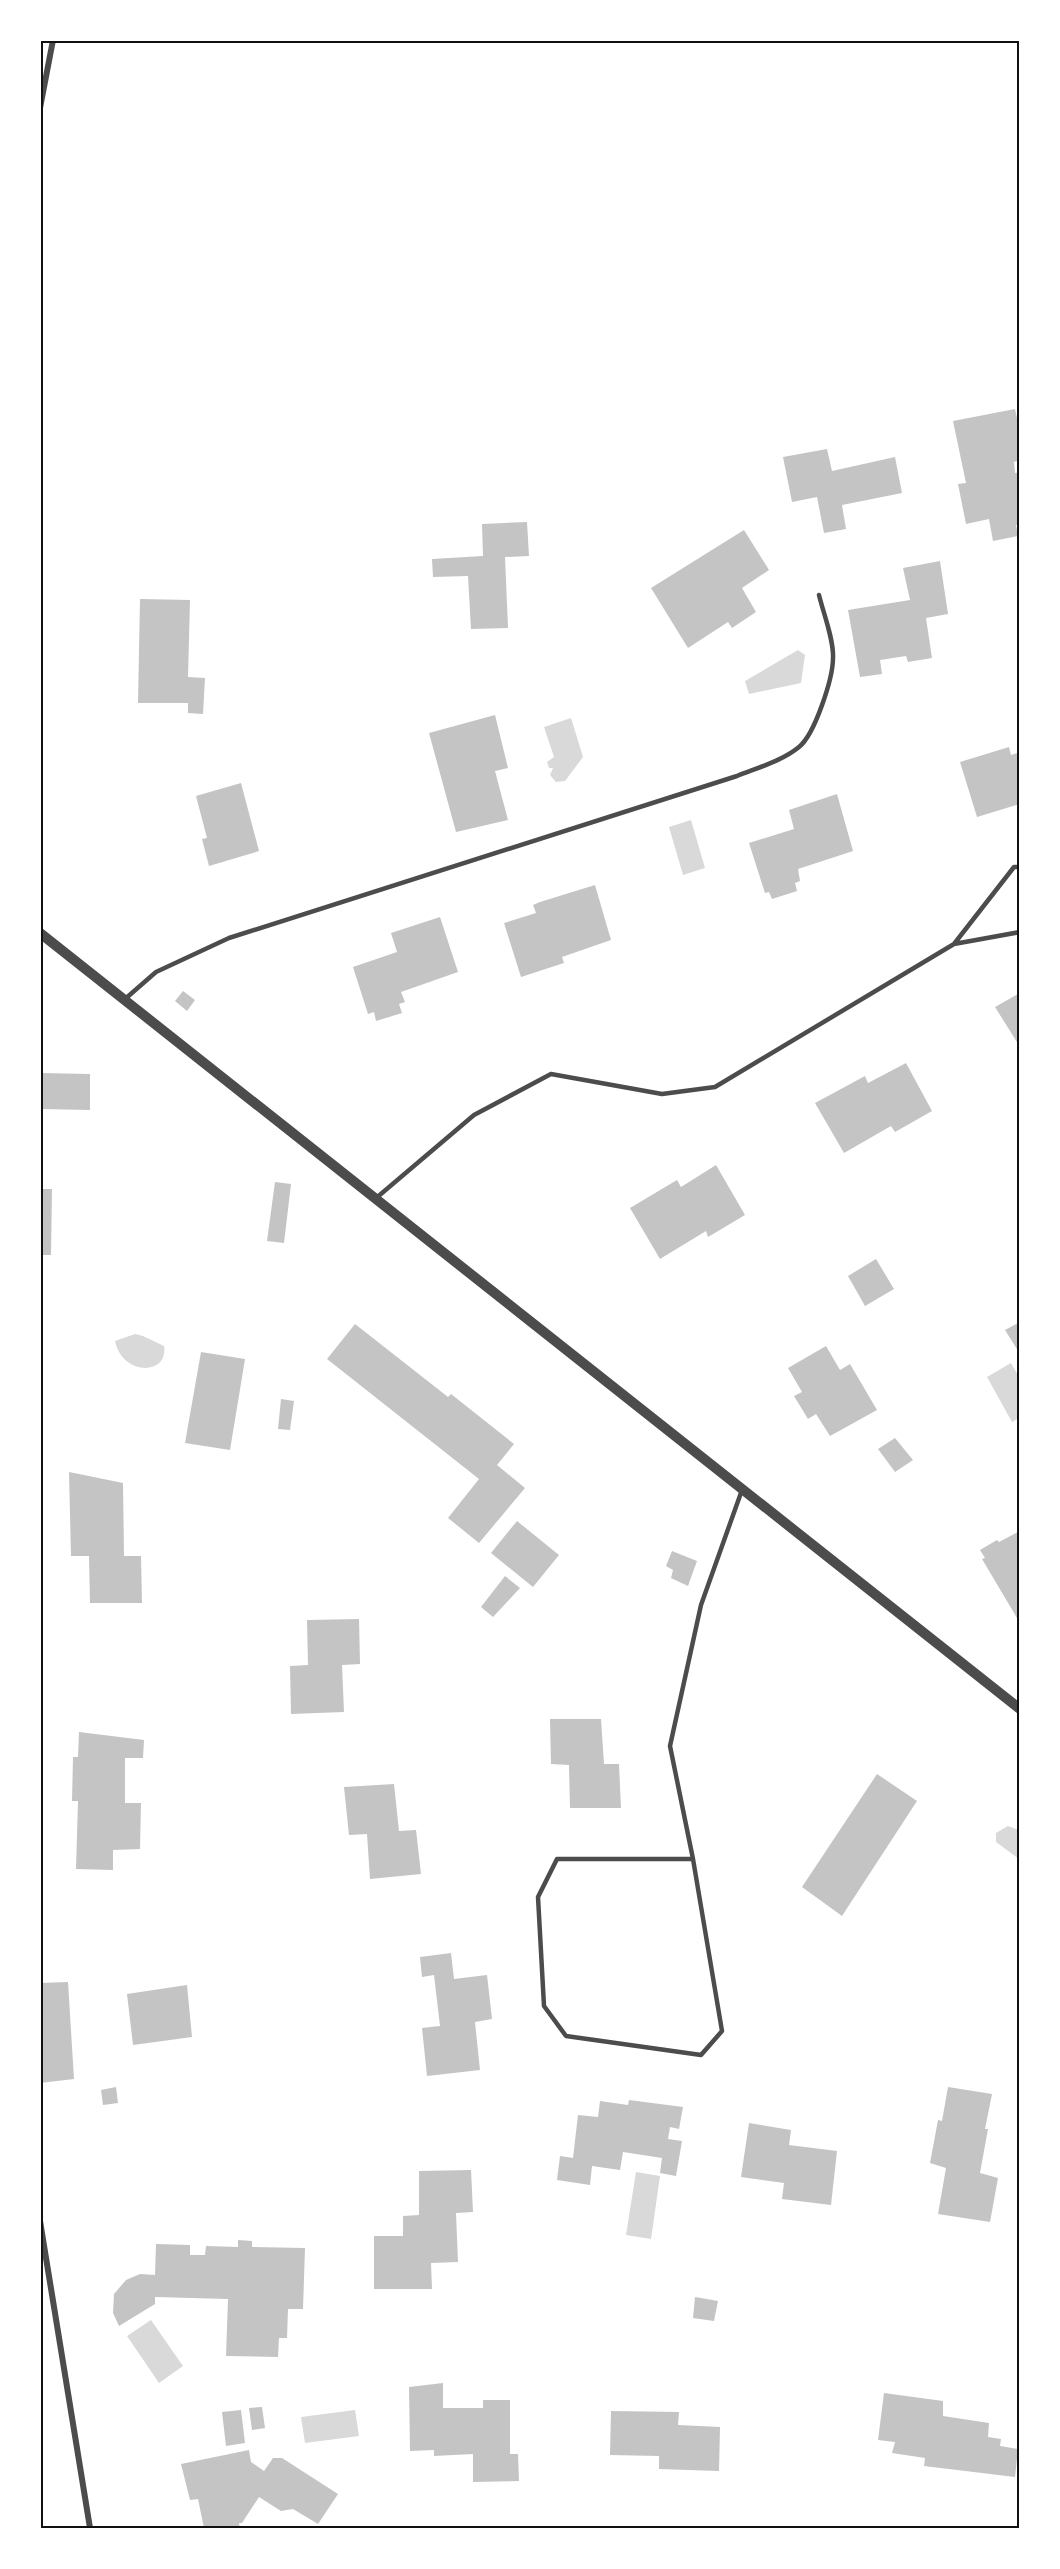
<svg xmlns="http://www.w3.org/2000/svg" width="1060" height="2569" font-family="'Roboto Condensed',sans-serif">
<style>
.water{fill:#d9d9d9}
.building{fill:#c4c4c4}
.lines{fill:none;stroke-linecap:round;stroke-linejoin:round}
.service{stroke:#4c4c4c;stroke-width:4.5}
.minor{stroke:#4c4c4c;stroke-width:6}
.tertiary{stroke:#4c4c4c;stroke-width:10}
.neatline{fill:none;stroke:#111;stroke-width:2}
</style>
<rect width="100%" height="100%" fill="#fff"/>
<!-- water -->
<path class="water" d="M798,650l7,5 -4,28 -52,11 -4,-13z
M571,718l12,39 -18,24 -9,1 -6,-7 3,-7h-4l-2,-6 7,-5 -10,-30z
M691,820l14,48 -22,7 -14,-48z
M135,1334l8,2 21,10c5,30 -42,30 -49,-5z
M1011,1363l8,14v41l-7,4 -25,-45z
M1008,1826l11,4v29l-23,-17v-9z
M636,2172l24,4 -9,63 -25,-4z
M151,2320l32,46 -24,17 -32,-47z
M355,2410l4,26 -54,7 -4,-26z"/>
<!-- building -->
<path class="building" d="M1015,409l5,23v28l-6,2 1,11 5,-1v52l-4,1 2,11 -25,5 -4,-22 -23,5 -8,-40 8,-1 -13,-62z
M827,449l5,22 63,-14 7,36 -60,12 4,24 -22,4 -7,-36 -25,5 -9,-45z
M527,522l2,34 -24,1 3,71 -37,1 -3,-53 -35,1 -1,-18 51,-3 -1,-32z
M744,530l25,40 -27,18 14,24 -24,16 -4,-6 -40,26 -37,-60z
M940,561l8,53 -22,4 6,40 -24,4 -2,-6 -26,4 2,14 -22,3 -12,-67 62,-10 -7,-32z
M140,599l50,1 -2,77 17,1 -2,36 -15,-1v-10h-50z
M495,715l13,53 -13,3 13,49 -52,12 -27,-99z
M1009,747l2,8 9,-3v52l-43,13 -17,-55z
M241,783l18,68 -50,15 -7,-27 5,-1 -11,-42z
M837,794l16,57 -55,18 2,12 -5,2 2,8 -25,8 -3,-7 -4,1 -16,-50 45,-14 -5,-19z
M595,885l16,55 -49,17 2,6 -43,14 -17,-54 32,-10 -3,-8 7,-3z
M440,917l18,55 -57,20 4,10 -6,2 3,9 -26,8 -2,-9 -6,2 -15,-47 44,-15 -6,-19z
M183,991l12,9 -8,11 -12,-10z
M1020,993v54l-25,-40z
M906,1063l26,48 -37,21 -4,-6 -47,27 -29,-50 50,-27 3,7z
M40,1073l50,1v36l-50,-1z
M716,1165l29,50 -37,22 -2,-6 -46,28 -30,-51 47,-28 4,7z
M275,1182l16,2 -7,59 -17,-2z
M40,1189h12l-1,66h-11z
M876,1259l18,30 -29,17 -17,-30z
M1020,1322v32l-15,-24z
M355,1324l93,73 3,-3 63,50 -17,21 28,23 -46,55 -31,-25 31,-39 -152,-120z
M826,1346l14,24 10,-6 27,46 -47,26 -14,-22 -8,5 -14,-23 8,-4 -14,-24z
M201,1352l44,7 -15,91 -45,-7z
M281,1399l13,2 -4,29 -12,-1z
M895,1438l18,22 -18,12 -17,-23z
M69,1472l54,11 1,73h17l1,47h-52l-1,-47h-18z
M517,1521l42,34 -26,32 -42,-34z
M1020,1531v85l-3,2 -35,-59 3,-1 -5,-8 17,-10 2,2z
M672,1551l25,10 -9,25 -17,-8 2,-8 -7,-4z
M505,1576l15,12 -27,29 -12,-10z
M359,1619l1,45 -18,1 2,47 -53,2 -1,-48 18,-1 -1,-45z
M550,1719h51l3,45h15l2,44h-51l-1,-43 -18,-1z
M79,1732l65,8 -1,18h-18v45h16l-1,46 -27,1v20l-37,-1 2,-68h-6l1,-44h5z
M877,1774l40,27 -75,115 -40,-29z
M394,1784l5,47 17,-1 5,44 -51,5 -3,-45 -18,1 -5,-48z
M451,1953l3,26 33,-4 5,44 -17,3 5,48 -53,6 -5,-48 18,-2 -6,-51 -12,2 -2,-20z
M68,1982l6,97 -34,4v-100z
M187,1985l5,52 -59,8 -6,-51z
M116,2087l2,16 -15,2 -2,-15z
M948,2087l44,7 -7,35h3l-8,44 18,5 -8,44 -52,-8 8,-46 -16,-5 8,-43 4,1z
M629,2100l54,7 -4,22 -9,-2 -2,12 14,2 -6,35 -16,-3 2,-15 -39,-6 -3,18 -28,-4 -2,19 -33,-5 3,-24 13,2 5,-43 20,2 2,-16 28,4z
M749,2123l42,7 -2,15 48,6 -6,54 -49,-6 2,-16 -43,-6z
M471,2170l2,42 -17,1 2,49 -27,1 1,26h-58v-53h29v-20l16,-1v-44z
M238,2240l14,1v6l53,1 -2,61h-15l-1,29h-8l-1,19 -52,-1 2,-57 -73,-2v7l-36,22 -6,-13 1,-19 12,-14 14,-6 15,1 1,-31 34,1v10h15l1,-9 32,1z
M695,2297l23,4 -4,20 -21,-3z
M443,2383v25h40v-8h27v54h8l1,27 -46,1v-28l-39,2v-6l-24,1 -1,-64z
M884,2393l59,8v15l46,7 -1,14 13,2 -1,7 18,3 -3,28 -91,-11 1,-8 -33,-5 3,-11 -17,-2z
M262,2407l3,21 -13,2 -3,-22z
M241,2410l4,33 -19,3 -4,-34z
M611,2411l68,1 -1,13 42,2 -1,44 -60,-2v-13l-49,-1z
M249,2450l2,12 13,9 9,-13h9l56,36 -20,30 -25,-15 -12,2 -22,-14 -17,26h-3l1,5h-36l-6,-29 -8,1 -9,-36z"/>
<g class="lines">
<!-- service -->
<path class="service" d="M954,944l60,-77h6
M125,999l31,-27 73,-34 508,-162c20,-8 45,-15 62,-29 16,-13 34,-69 34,-89 1,-18 -10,-46 -14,-63
M375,1199l99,-84 77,-41 111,20 53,-7 239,-143 66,-12
M693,1859h-136l-19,38 6,109 22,30 135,19 21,-24 -29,-172 -23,-113 31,-141 41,-115"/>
<!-- minor -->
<path class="minor" d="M40,108l13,-68
M40,2221l50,307"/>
<!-- tertiary -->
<path class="tertiary" d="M40,933l980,776"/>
</g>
<!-- border -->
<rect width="1060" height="2569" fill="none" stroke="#ffffff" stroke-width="84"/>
<rect x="42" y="42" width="976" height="2485" class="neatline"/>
</svg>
